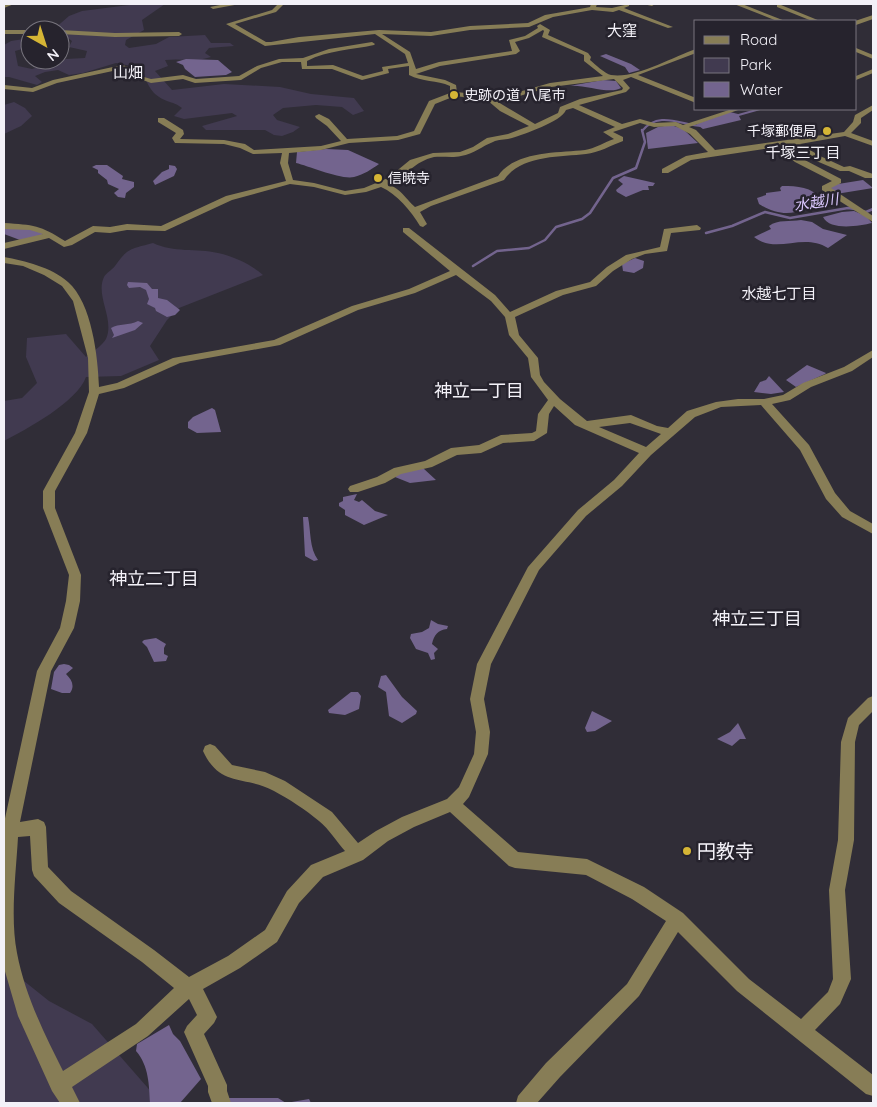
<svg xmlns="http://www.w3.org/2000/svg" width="877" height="1107" font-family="Quicksand,'Noto Sans JP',sans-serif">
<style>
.green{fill:#413a50}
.water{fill:#73648e}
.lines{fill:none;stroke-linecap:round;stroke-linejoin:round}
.stream-far1{stroke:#73648e;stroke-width:2}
.stream{stroke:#73648e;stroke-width:2.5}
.minor{fill:#877d56;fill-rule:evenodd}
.poi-dot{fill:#d5b535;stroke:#26232d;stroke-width:2}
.labels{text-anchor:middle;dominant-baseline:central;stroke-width:5;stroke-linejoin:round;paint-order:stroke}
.far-poi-label{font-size:14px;fill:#f3f1f8;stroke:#26232d;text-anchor:start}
.far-neighbourhood-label{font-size:15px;fill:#f3f1f8;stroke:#26232d}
.far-water-label{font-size:15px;font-style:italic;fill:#d9c6fc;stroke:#26232d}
.neighbourhood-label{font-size:18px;fill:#f3f1f8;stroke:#26232d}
.near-poi-label{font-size:19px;fill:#f3f1f8;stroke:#26232d;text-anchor:start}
</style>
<rect width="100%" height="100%" fill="#302d37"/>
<!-- green -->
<path class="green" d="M137,4h34h-6l-23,16 2,10 -18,10 -1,5 4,3 27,-4 13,-7 36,-2 6,8h19l4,3 -25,2 -4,5 6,4c-14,5 -31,1 -46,3l3,6 -13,5 17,19 52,-6 56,3 31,7 43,4 10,13 -11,4 -11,-8 -26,-2 -33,3 -10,7 4,5 23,7 -7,5 -11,4 -8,-1 -9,-5h-59l-4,-4 35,-10 -5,-3 -48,6 -10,-3 8,-8c-5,-4 -9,-5 -15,-7 -16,-6 -20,-17 -25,-33l-26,-5 -33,10 -14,2 -11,-5 -13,2 -10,4 7,6 -5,3 -28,-8h-5v-32l7,-4 19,-3v9l-15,4 3,15 14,3 34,-10 19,-1 2,-7 -18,-4 3,-6 -12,-9v-2l-6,-1 15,-13 13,-5z
M14,102l11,6 7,8 -11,10 -17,8v-29z
M153,243c21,10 43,5 65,10 15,3 34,12 45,22l-84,33 -12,12 -17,26 9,14 -38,16 -35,1c-9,25 -59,52 -82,64v-40l18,-3 15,-15 -11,-26 1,-19 39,-4 20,23c6,-5 16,-11 20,-18 9,-20 -11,-43 -2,-62 2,-4 8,-7 11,-11 13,-19 17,-17 38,-23z
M4,965l45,36 43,23 62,71 3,8h-153z"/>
<!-- water -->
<path class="water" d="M606,54l25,10 9,6 -11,3 -4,-6 -25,-11z
M186,59l32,1 14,12 -6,3 -31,2 -10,-8 -2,-4 -7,-3z
M603,80l13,1 5,7c-11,7 -37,-4 -52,-2z
M730,112l8,2 3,6 -38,9 -7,-5z
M671,125l12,4 15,14 -50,6 -2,-16 12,-6z
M326,149l22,1 31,14c-7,5 -16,11 -25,13 -13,3 -45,-11 -58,-14l1,-11z
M96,165h11l16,11 -1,3 12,3v5l-8,6 -1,5 -7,-1 -4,-4 5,-4 -11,-5 -1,-4 -9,-7v-3l-6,-3z
M169,165l6,1 2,3 -3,7 -19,9 -2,-4 9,-9 7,-3z
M624,176l31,7 -2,3h-5l1,4h-6l-17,7 -9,-5 -1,-2 7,-6 -5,-4z
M863,180l10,8 -37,6 -6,-5 2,-4z
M782,186c16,0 29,1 40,13 -21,15 -39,20 -63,5l-2,-6 9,-3v-2l15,-2 -1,-3z
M854,211l12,5 6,7c-13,3 -42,8 -49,-6l19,-5z
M801,220l11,2 11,7 24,6 -19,13c-26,-16 -51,7 -74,-11l17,-8 -2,-3c9,-7 21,-4 32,-6z
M4,227h17l23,6 -2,2 -22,5 -16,-6z
M635,258l9,3 -1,7 -9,5 -11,-2 -1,-7z
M128,282l19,1 5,6h6v9l9,2 13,10 -5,5 -8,2 -11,-6 -1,-3 -8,-4 2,-5 -3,-9 -6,-3 -11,1 -2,-3z
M138,321l5,2 -8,7 -23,8 2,-3 -3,-7c8,-5 18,-2 27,-7z
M807,365l19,8 -1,1 -29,13 -10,-7z
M769,376l15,16 -13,2 -17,-2 6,-10 6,-2z
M212,408l3,2 6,22 -24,1 -9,-5v-6l5,-5z
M423,468l13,12 -26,3 -15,-6 4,-4z
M357,494l-3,6 5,2 3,-2 13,11 13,4 -24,10 -19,-10v-5l-6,-4v-3l4,-2v-4z
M303,517h5c3,14 1,31 10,43l-4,1 -9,-5z
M431,620l7,4 10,2 -1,3c-9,1 -13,6 -15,15l6,5 -4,4 1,6 -4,1 -3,-7 -12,-4 -6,-11 1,-4 11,-2 7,-4z
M156,638l10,6 -2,4v6l4,2 -2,5 -12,1 -7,-15 -5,-5 2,-2z
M64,664l5,1 4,3 -7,6c6,6 9,12 4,19h-8l-11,-4 3,-17 5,-7z
M386,675l16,22 15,14 -1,3 -14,9 -13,-7 -3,-24 -8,-5 3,-11z
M351,692h7l3,4 -2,13 -14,6 -16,-2 -1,-3z
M592,711l20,10 -17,10 -8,1 -2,-4z
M738,723l8,16h-6l-8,7 -15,-7 13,-7z
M169,1025l4,9 7,7 21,38 -21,24h-30c-1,-18 -1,-37 -14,-52l1,-7z
M229,1098h49l8,5 23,-4 2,4h-82z"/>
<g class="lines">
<!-- stream-far1 -->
<path class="stream-far1" d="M735,116l25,-7
M642,131c17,-21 39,-6 60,-5"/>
<!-- stream -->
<path class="stream" d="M862,211l4,1 7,-3
M706,233l26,-7 33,-14 25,6 58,-10 7,1
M473,266l24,-15 32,-3 16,-8 11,-13 26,-8 8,-6 23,-35 23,-10 9,-26 -3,-12"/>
<!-- minor -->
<path class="minor" d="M4,4h10l-10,4z
M225,4h15l-27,5 -3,-2z
M278,4h6l-8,8 -41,12 31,18h5l28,-5 80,-7 52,2 39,-6 58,-3 17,-8 40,-7 5,-1 1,-3h6l-1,3 16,1 17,-4v2l-5,2 49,19 -5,1 -49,-18 -6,2 -21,-2 -39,7 -24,10 -59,3 -39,6 -49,-2 28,18 6,17 23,-7 73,-11 -3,-11 16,-4 13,-8 -1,-2 3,-2 10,6 -2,5 40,18 3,4 -1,3c5,4 15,14 21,15 25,4 61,-18 85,-26v4l-58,22 58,23v5l-65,-26 -8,3 7,8 -4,4 -47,13 43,19 18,-5 14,4 22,-1 7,3 49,-16h9l-52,18 7,3 19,20 129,-18 9,-10 2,-7 18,-10v5l-12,8v5l-10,10 22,8v5l-28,-10 -45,8 20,12 24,11 6,-1 23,8v4h-8l-16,-7h-9l-26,-11 -23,-15 -6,1 16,12 40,21v4l-10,5 42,28v6l-51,-32v-4l10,-5 -37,-19 -18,-15 -86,13 -23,13h-6v-4l24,-13 22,-4 -18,-18 -15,-8 -21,1 -14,-4 -27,9 10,5v4c-11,4 -25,12 -37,13 -27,3 -65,1 -82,26l-73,26 -11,6 7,12 -4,3 -3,-1c-9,-15 -23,-32 -39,-39l-15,5 -21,3 -31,-8 -24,-3 -58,16 -67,31 -38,-1 -17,3 -15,-1 -23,13 -8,2 -15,-9 -45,11v-6l39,-9 -13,-4 -26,-1v-6c30,2 36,2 61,18l28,-15 17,1 17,-3 34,2 65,-30 60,-15 -6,-18 2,-10 -29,1 -13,-6 -16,-4 -49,-1 -3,-5 4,-5 -18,-11v-4h6l19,12 1,4 -4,5 44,1 21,4 9,6 67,-4 20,-5 -14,-15 -11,-8 -1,-2 4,-2 10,5 18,20 50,-3 17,-5 15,-30 21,-8v-7c-13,-6 -28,-4 -41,-11v-9l-21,3 1,4 -27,7 -30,-11h-30l-1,-7h-19l-21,6 -20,12 -46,3 -12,-4 -32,4 -11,-4 -8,-8 -10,-2 -65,14 -24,9 -29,-3v-4l28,3 21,-8 69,-15 14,4 8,8 7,2 32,-4 13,4 43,-3 18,-10 22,-7 24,-1 26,-9 43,-7 3,2 -1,1c-22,5 -46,5 -67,16v5l26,-1 30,11 20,-5 -1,-4 26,-4 -3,-9 -30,-20 -110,12 -39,-22 46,-14zM543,30l1,1 -2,6 42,18v6l19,15 -53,7 -56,16 -5,-3 -32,-4 -1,-7 -11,-5 -29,-6 24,-8 76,-12 4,-3 -5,-9 14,-4zM614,79l9,9 -1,2 -42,9 -20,8 -2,6 -23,11 -37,-22 53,-15zM455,96l32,4 13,11 29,15 -21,8 -21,4 -14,9 -13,5 -27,1 -23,7 -22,18 -24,10 -19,3 -31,-8 -21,-3 -5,-17 1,-10 32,-3 28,-7 49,-3 22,-6 15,-30zM573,108l42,19 -12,5 11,7c-9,3 -20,10 -29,11 -28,3 -70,1 -87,26l-83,31c-11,-10 -13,-17 -27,-23 17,-7 27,-23 46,-27 9,-1 19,1 27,-1 13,-2 21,-10 32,-14 6,-3 13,-2 19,-4 12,-4 49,-16 54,-28z
M643,4h12l-3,2z
M734,4h8l43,17h-8z
M777,5h4l39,16h-8l-35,-14z
M873,15v4l-17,6 -1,-4z
M4,30h26v4h-26z
M60,30l55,3 64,-1 3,2 -3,2 -64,1 -55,-3z
M856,48l17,7v4l-17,-7z
M873,69v4l-17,7v-4z
M697,225l4,3 -1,2 -29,3 -4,18 -22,3 -13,5 -19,12 -17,15 -33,9 -48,22 4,18 19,23 2,17 4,7 16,17 27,22 44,-6 26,11 11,2 19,-17 29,-9 22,-3h26l19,-4 20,-12 41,-16 29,-17v7l-21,14 -41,16 -21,13 -18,4 37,41 26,48 15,18 23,13v10l-31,-17 -16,-18 -26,-49 -39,-45 -40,2 -26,10 -44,38 -29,31 -36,30 -47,54 -48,94 -7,35 6,33 -2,22 -19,43 -6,7 55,48 69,7 57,28 39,26 66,66 52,40 27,-27 5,-13 -4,-89 9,-50 3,-98 7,-24 20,-20 5,-2v15l-14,14 -4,17 -1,98 -9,50 6,89 -11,25 -25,26 58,45v21l-7,-2 -129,-103 -59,-59 -39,64 -79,81 -23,26h-21l2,-7 28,-33 81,-79 39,-63 -34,-22 -46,-24 -71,-7 -6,-2 -59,-54 -36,15 -26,14 -25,19 -40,17 -24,26 -22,39 -37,26 -37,21 14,28 -3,6 -10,11 23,51v6l4,12h-19l-4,-11v-6l-24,-54 3,-6 10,-11 -8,-16 -41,37 -76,51 8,16h-20l-8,-12 -34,-75 -14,-48v-145l33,-152 23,-43 6,-27 3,-26 -26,-67v-17l32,-58 14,-41 -1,-34 -15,-57 -11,-15 -18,-11 -21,-9 -19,-3v-6c21,4 47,10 64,25 24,21 30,75 31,105l18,-4 56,-25 101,-18 78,-34 57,-17 41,-18 -47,-39v-4h6l86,67 15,17 46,-21 34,-9 17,-15 19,-12 34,-8 4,-18zM456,275l35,26 14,16 4,18 19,23 3,19 17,23 -10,14 -2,17 -4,2 -31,2 -22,10 -28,3 -26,13 -31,7 -17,9 -27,9 -2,3 2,3h8l27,-9 16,-9 31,-7 25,-12 24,-2 22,-10 31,-2 13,-8 2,-19 5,-8 21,19 64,28 -25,27 -36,30 -50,57 -51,97 -7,35 6,33 -2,22 -15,33 -12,12 -45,18 -26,14 -18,12 -26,-31 -47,-31 -20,-9 -33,-7 -17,-19 -5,-2 -5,2 -2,5c17,37 42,24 71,40 15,8 32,19 45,30 10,8 18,21 26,30l-34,14 -24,26 -22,39 -37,26 -39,21 -35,-27 -83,-59 -23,-24 -2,-40 -2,-5 -6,-3 -18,3 31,-151 23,-43 6,-27 1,-26 -26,-67v-17l32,-58 12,-39 25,-6 56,-25 100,-18 78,-35 57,-17zM630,423l31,11 -15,13 -47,-20zM30,836l2,34 2,6 25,27 83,59 32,26 -38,36 -73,47c-19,-38 -38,-76 -46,-118 -7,-35 -1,-80 1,-116z"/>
</g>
<!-- markers -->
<g class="poi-dot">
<circle cx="454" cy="95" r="5"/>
<circle cx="827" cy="131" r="5"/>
<circle cx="378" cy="178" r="5"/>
<circle cx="687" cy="851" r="5"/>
</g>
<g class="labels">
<!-- far-poi labels -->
<g class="far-poi-label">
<text x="464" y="95">史跡の道 八尾市</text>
<text x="817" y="131" text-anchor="end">千塚郵便局</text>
<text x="388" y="178">信暁寺</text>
</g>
<!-- far-neighbourhood labels -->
<g class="far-neighbourhood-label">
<text x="622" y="30">大窪</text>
<text x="128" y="72">山畑</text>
<text x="803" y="152">千塚三丁目</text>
<text x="779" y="293">水越七丁目</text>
</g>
<!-- far-water labels -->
<g class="far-water-label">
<text transform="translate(816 202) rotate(-9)">水越川</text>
</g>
<!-- neighbourhood labels -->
<g class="neighbourhood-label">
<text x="479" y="390">神立一丁目</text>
<text x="154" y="578">神立二丁目</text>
<text x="757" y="618">神立三丁目</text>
</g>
<!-- near-poi labels -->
<g class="near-poi-label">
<text x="697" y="851">円教寺</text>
</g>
</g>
<!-- border -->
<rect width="877" height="1107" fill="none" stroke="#f3f1f8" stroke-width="10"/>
<!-- legend -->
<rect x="694" y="20" width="162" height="90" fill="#26232d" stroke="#78757e"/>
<rect x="704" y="36" width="25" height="8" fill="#877d56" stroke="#78757e"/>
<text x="740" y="45" font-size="15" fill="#f3f1f8">Road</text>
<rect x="704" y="58" width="25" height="15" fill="#413a50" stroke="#78757e"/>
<text x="740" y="70" font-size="15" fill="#f3f1f8">Park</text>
<rect x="704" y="82" width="25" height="15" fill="#73648e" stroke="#78757e"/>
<text x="740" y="95" font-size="15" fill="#f3f1f8">Water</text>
<!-- north arrow -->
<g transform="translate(45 45) rotate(141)"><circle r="24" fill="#26232d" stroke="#78757e"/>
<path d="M0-4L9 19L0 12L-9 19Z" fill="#d5b535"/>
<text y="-8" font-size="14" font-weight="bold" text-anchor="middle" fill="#f3f1f8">N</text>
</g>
</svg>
